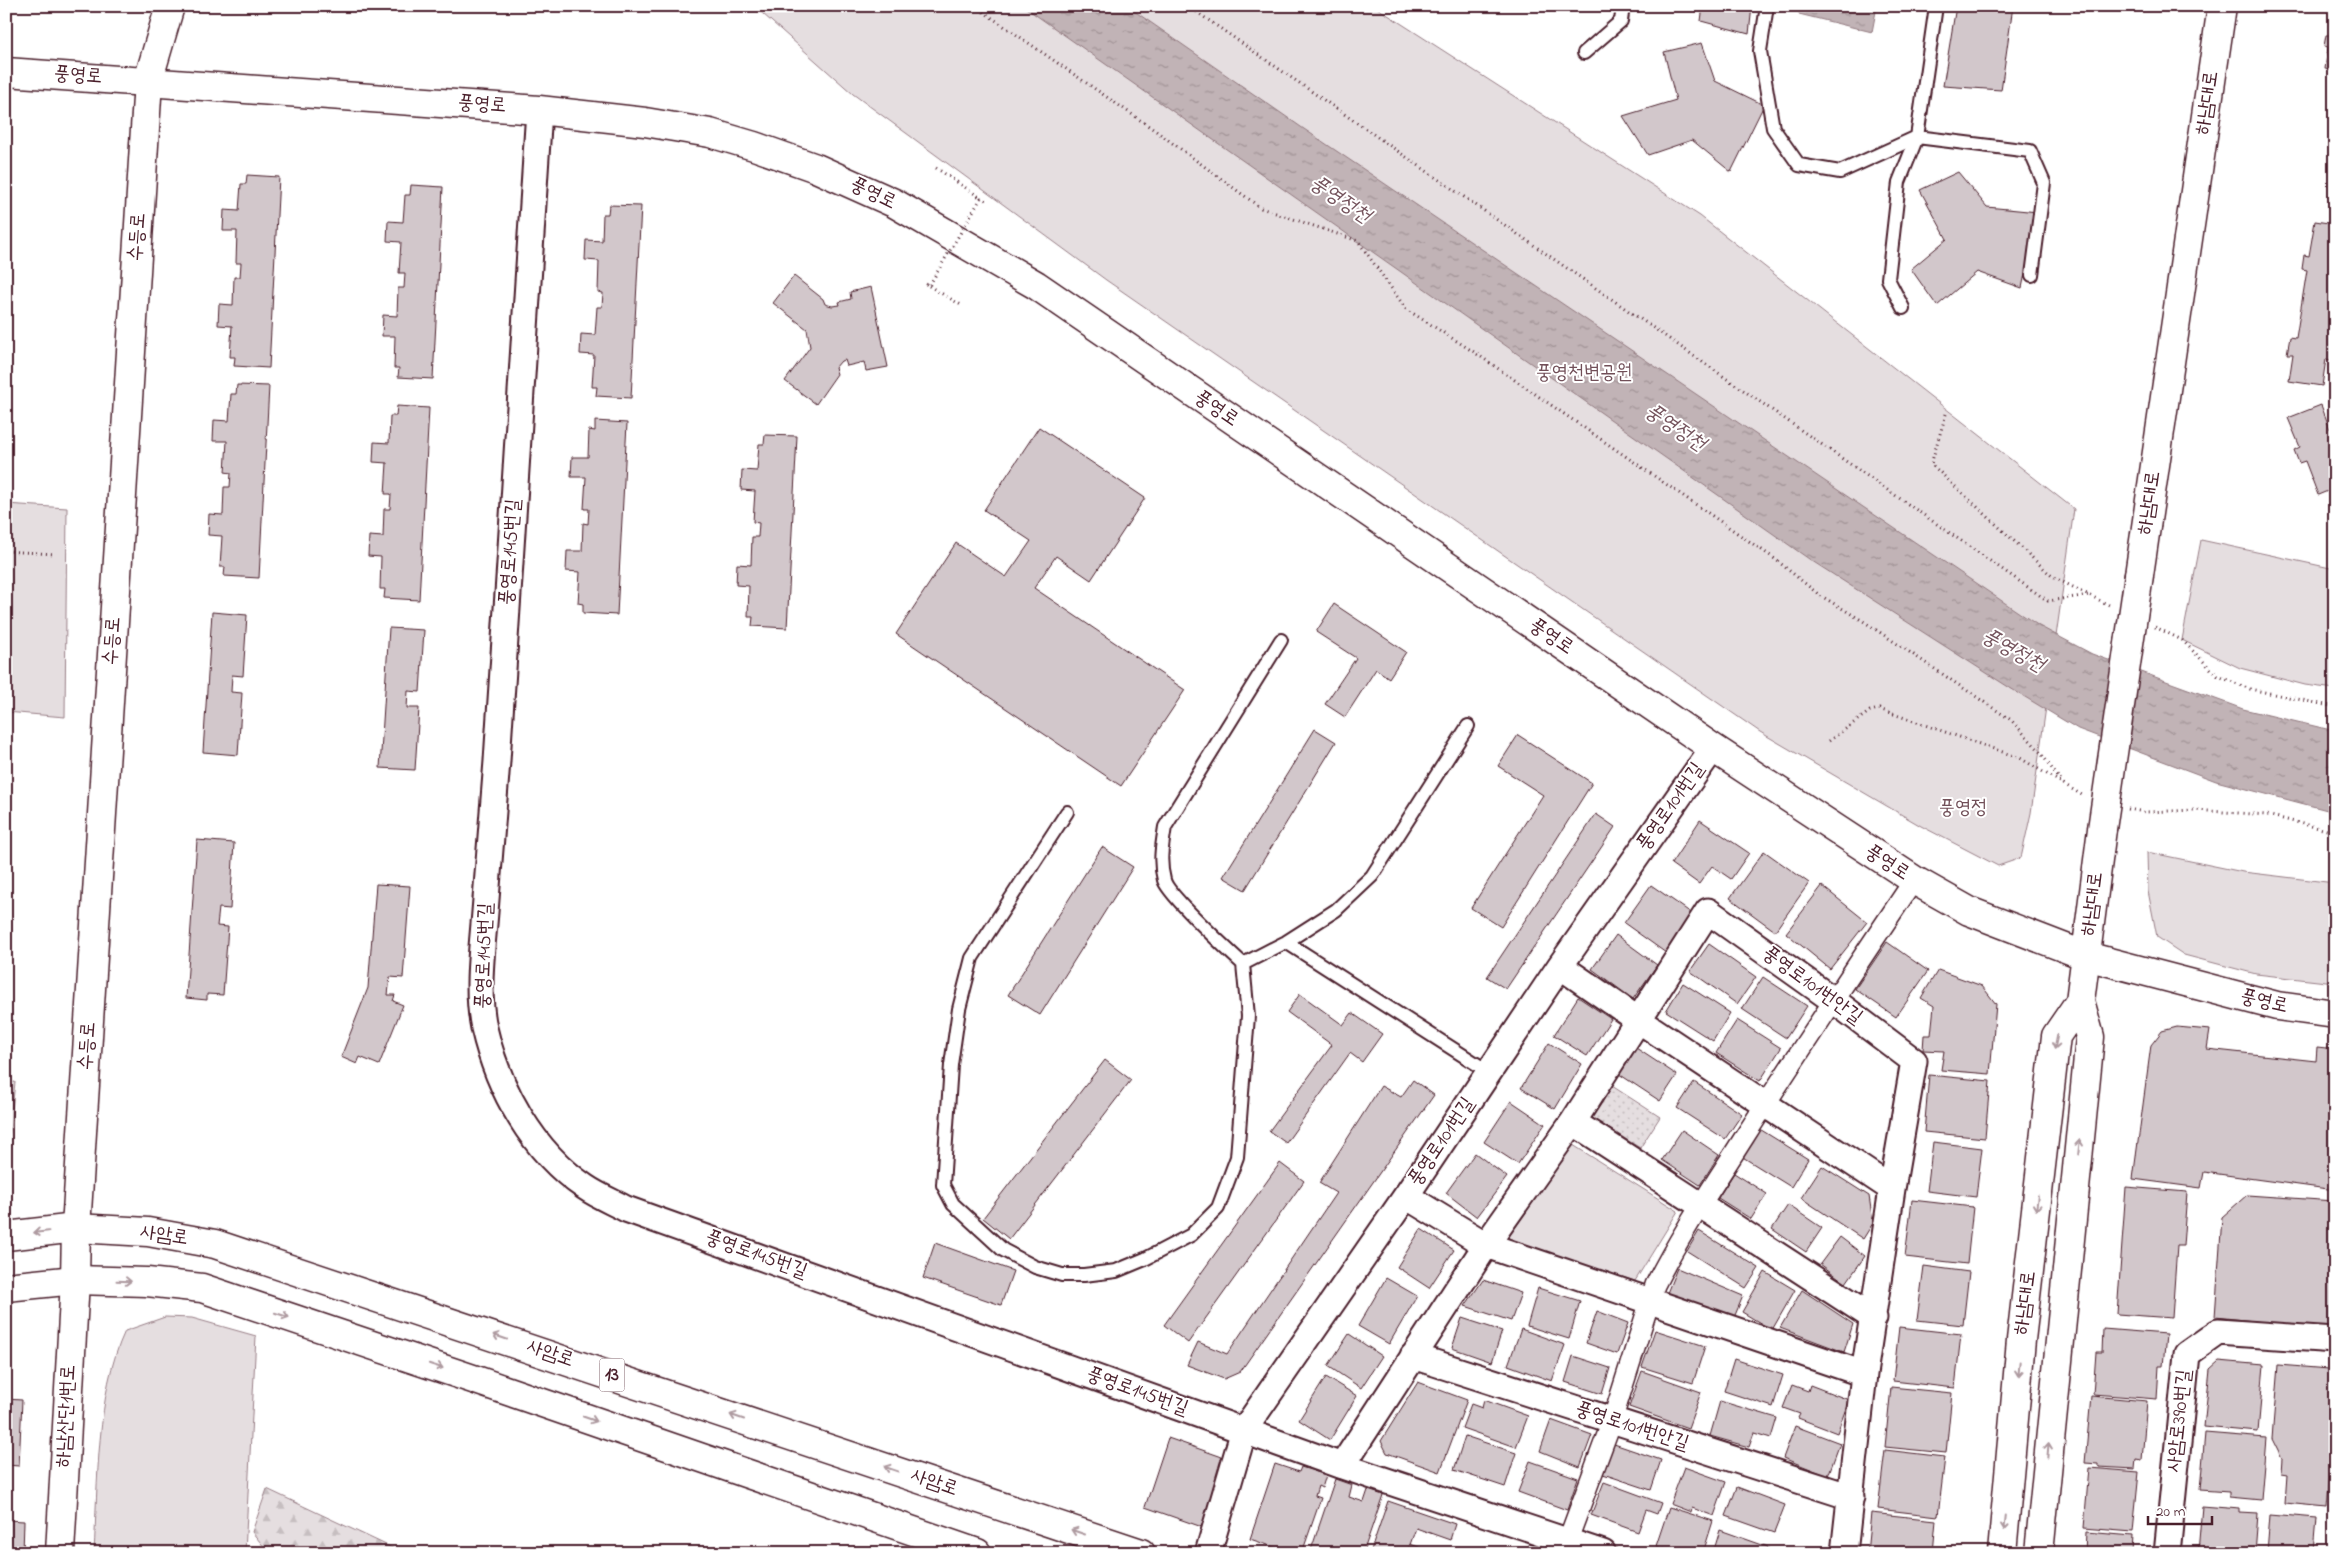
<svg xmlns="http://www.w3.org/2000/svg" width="2341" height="1559" font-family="'Indie Flower','Poor Story',sans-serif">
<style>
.forest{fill:url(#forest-firs);stroke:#987e86}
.park{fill:#e5dee0;stroke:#987e86}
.garden{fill:url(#garden-dots);stroke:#987e86}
.water{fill:url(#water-ripples);stroke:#91787e}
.building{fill:#d2c7cb;stroke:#4a1f2b}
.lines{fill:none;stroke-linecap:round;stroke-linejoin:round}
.service-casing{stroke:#4a1f2b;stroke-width:16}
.pedestrian-casing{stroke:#4a1f2b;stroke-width:22}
.minor-casing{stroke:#4a1f2b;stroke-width:29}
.tertiary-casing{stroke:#4a1f2b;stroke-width:31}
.secondary-casing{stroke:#4a1f2b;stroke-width:31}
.primary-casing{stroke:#4a1f2b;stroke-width:31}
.path{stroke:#4a1f2b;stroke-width:3;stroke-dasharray:1 4;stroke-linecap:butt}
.service{stroke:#fff;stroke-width:12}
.pedestrian{stroke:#fff;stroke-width:19}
.minor{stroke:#fff;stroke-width:25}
.tertiary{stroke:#fff;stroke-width:28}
.secondary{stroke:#fff;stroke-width:28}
.primary{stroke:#fff;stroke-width:28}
.secondary-bridge-casing{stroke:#4a1f2b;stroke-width:31;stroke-linecap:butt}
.path-bridge{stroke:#4a1f2b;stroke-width:3;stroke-dasharray:1 4;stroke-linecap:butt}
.secondary-bridge{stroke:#fff;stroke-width:28}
.oneway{stroke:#ae9aa0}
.labels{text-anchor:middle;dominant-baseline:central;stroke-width:4;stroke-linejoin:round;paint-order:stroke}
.shield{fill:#fff;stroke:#80626b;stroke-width:1}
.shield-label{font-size:19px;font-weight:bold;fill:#4a1f2b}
.street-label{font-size:20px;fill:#4a1f2b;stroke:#fff}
.park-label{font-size:20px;fill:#714f58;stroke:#fff}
.water-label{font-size:21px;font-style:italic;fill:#74535c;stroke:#fff}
</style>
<defs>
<pattern id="forest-firs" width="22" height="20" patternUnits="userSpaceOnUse" patternTransform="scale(1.25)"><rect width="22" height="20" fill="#e5dee0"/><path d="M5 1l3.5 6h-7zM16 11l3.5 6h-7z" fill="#c6bec0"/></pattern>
<pattern id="garden-dots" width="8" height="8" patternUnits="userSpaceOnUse" patternTransform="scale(1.25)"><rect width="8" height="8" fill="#e5dee0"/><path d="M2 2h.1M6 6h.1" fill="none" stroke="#c6bec0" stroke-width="1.8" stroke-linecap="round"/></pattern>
<pattern id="water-ripples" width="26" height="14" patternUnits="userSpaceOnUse" patternTransform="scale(1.25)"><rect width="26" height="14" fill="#c1b3b6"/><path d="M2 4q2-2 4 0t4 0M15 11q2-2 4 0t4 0" fill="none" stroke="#9f9194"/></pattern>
</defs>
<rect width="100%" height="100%" fill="#fff"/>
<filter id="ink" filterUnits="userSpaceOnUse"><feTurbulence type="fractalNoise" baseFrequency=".02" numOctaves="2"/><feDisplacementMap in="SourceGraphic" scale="10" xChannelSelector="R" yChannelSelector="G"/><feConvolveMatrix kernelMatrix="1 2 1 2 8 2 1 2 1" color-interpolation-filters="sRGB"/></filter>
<g filter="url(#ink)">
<!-- forest -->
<path class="forest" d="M15,1082l-9,86v-85z
M267,1489l136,64h-134l-17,-21z"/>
<!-- park -->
<path class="park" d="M754,6h620l326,210 374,293 -43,304 -10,45 -23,8 -77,-40 -161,-94 -654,-452 -253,-186z
M6,504l61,4 -2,209 -59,-5z
M2201,540l134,29v120l-30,-4 -65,-17 -58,-28z
M2147,852l96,20 92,11v100l-79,-9 -72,-19 -27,-18 -9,-46z
M1573,1145l105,66 -43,70 -129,-40z
M165,1317l27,1 64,18 -11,217h-151c4,-69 2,-160 31,-222z"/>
<!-- garden -->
<path class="garden" d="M1612,1086l48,31 -20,31 -48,-30z"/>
<!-- water -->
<path class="water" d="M1023,6h104l174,121 738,499 53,28 151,55 92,22v81l-119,-31 -138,-52 -68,-41 -201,-129z
M1800,6h77l-5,26 -73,-18z"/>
<!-- building -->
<path class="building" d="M1703,6h49l-3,28 -48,-13z
M1956,6h57l-12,84 -58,-4z
M2334,6h1v65l-10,-2 3,-22 -4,-1 2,-11h4z
M1702,43l13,38 49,24 -33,67 -39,-32 -44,15 -25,-39 53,-16 -12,-48z
M1958,172l29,35 51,5 -16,76 -45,-16 -40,34 -26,-37 36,-30 -27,-49z
M247,175l32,2 -10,191 -35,-2 1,-9h-5l2,-31 -14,-1 1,-21 14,1 1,-28h6l1,-14h-5l1,-32h-14l1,-21 15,1 2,-27h5z
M411,185l32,2 -10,192 -35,-2 1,-9h-5l1,-32h-13l1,-21 14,1 1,-28h6l1,-15h-6l2,-31 -14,-1 1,-20 15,1 2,-27h5z
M609,205l32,1 -10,192 -35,-2 1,-9h-5l2,-32 -14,-1 1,-20 14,1 2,-28h5l1,-14 -5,-1 1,-31 -14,-1 1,-20 16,1 1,-27h5z
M2315,221l20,3v83l-4,23h4v27l-1,4 -8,-2 -4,27 -33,-5 4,-27h-6l3,-17 6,1 11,-68 -5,-1 2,-14 5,1z
M794,276l29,23 2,5 7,2 8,-1 -1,-3 12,-3 -1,-7 21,-5 17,80 -22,4 -2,-9 -17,4 -2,-6 -4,1 -6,7 2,6 -21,30 -31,-23 25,-34 -3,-18 -34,-26z
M237,385l32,1 -10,192 -35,-2 1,-9h-5l2,-31 -14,-1 1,-21 14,1 1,-28h6l1,-14 -6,-1 2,-31h-14l1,-21 15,1 2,-27h5z
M2321,405l9,24 5,-2v61l-17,7 -13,-34 -6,2 -5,-13 6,-3 -12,-29z
M397,406l32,2 -10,192 -35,-2 1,-9h-5l1,-32 -13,-1 1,-20 14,1 1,-28h6l1,-15h-6l2,-31 -14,-1 1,-20 15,1 1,-27h6z
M595,421l32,2 -10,192 -34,-2v-9l-5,-1 2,-31 -14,-1 1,-20h15l1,-28 5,1 1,-15h-5l2,-32h-15l1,-20h16l1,-27 6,1z
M1039,427l106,71 -54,82 -35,-24 -22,32 151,102 -64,96 -225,-152 60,-91 50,34 25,-36 -47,-31z
M765,435l32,1 -10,192 -35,-2 1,-9h-5l1,-31 -13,-1 1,-21 14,1 1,-28h6l1,-14 -6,-1 2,-31 -14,-1 1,-20 15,1 2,-27h5z
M1334,604l72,48 -17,26 -13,-9 -31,48 -20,-13 31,-46 -40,-26z
M212,612l35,3 -4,61 -11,-1 -1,17 11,1 -4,62 -35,-3z
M389,628l35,2 -4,62 -12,-1 -1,17h12l-4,62 -35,-2z
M1315,729l21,13 -91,148 -22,-13z
M1518,735l74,48 -91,144 -30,-19 72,-113 -45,-29z
M1596,814l19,13 -109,162 -19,-12z
M1700,820l49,33 -18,26 -19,-13 -13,18 -28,-20z
M197,840l37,3 -4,66 -11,-1 -2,18 11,1 -5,68 -16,-1v6l-21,-2z
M1102,847l31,20 -93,148 -32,-20z
M1764,851l45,32 -34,48 -45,-33z
M376,884l34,2 -7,92 -13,-1 -2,18h7l-2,6 10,4 -24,60 -19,-8 -3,7 -16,-7 27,-69z
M1651,885l43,30 -28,38 -42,-30z
M1822,886l45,36 -37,47 -44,-36z
M1616,935l41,30 -24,34 -41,-30z
M1887,942l41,29 -32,46 -41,-28z
M1709,944l47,33 -19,27 -47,-33z
M1938,970l44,16 14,18 -6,70 -49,-4 3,-19 -21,-1 1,-15h7l3,-29 -13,-8z
M1763,977l44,29 -21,32 -44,-29z
M1683,983l47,30 -17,28 -47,-30z
M1300,994l43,31 9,-12 30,21 -20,28 -12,-9 -64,90 -17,-12 63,-86 -45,-33z
M1578,997l33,22 -24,37 -33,-21z
M1737,1020l44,28 -21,33 -44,-28z
M2177,1027l33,3 -3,19 109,12 1,-14 18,2v141l-131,-18 -3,16 -68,-9 18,-134 11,-14z
M1549,1043l33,21 -27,45 -34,-21z
M1636,1048l41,27 -17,26 -41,-27z
M1105,1060l26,20 -122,159 -26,-21z
M1929,1075l61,6 -5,57 -61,-6z
M1413,1080l21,15 -194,277 -16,7 -37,-14 11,-23 29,12 109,-161 -17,-10 62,-97 20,11z
M1694,1082l48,32 -17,25 -48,-31z
M1511,1101l34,23 -27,40 -34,-22z
M1758,1128l50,31 -17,28 -50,-31z
M1682,1130l37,25 -19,30 -38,-25z
M1933,1142l49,6 -6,49 -49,-6z
M1475,1153l32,24 -30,40 -31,-24z
M1280,1163l24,18 -116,162 -24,-18z
M1822,1166l47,30 4,27 -10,16 -62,-41z
M1734,1173l33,21 -16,25 -33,-21z
M2126,1187l61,5 -4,54h-6l-5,72 -55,-4z
M2247,1195l88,6 -1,128 -119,-12 7,-100z
M1912,1200l61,7 -6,57 -62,-7z
M1788,1205l34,23 -16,24 -34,-23z
M1421,1229l33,21 -25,38 -32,-21z
M1699,1231l60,37 -13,20 -59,-37z
M1840,1237l25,19 -19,27 -26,-19z
M935,1243l78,28 -12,34 -78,-27z
M1924,1266l45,6 -6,53 -46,-5z
M1677,1268l66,28 -10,24 -66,-27z
M1765,1272l30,18 -23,40 -30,-18z
M1386,1278l31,18 -28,48 -31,-18z
M1483,1280l38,13 -10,28 -46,-15z
M1538,1288l42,13 -11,38 -42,-13z
M1802,1290l51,34 -9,28 -64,-24z
M1597,1311l31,12 -11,31 -31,-11z
M1462,1318l40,13 -10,31 -40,-14z
M1899,1327l62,7 -6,54 -62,-7z
M1521,1329l44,16 -13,36 -44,-16z
M2103,1329l63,5 -3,32h-4l-2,33 -64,-5 3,-42h6z
M1655,1330l50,16 -12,37 -51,-16z
M1349,1334l33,22 -21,32 -33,-22z
M1573,1356l37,12 -8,26 -37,-12z
M1734,1359l49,16 -10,32 -49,-16z
M2219,1361l45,4 -6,67 -54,-5 6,-58z
M2278,1365l51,4 6,9v28l-9,101 -41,-4 2,-28 -6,-1 1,-15 -10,-20z
M1642,1371l59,21 -13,36 -59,-21z
M1326,1377l31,19 -27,44 -31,-20z
M1418,1382l49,18 -27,72 -53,-19 -6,-12z
M1792,1385l16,6 2,-6 39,15 -12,33 -39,-15 2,-4 -17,-6z
M1891,1387l61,6 -6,60 -61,-6z
M2091,1396l56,5 -5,59 -6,-1 -1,10 -36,-2v-3l-14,-1z
M6,1399l16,1 -3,66 -13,-1z
M1484,1400l44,16 -12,31 -54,-19 9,-24 11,4z
M1720,1401l57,17 -6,20 -17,-5 -5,14 -39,-11z
M1551,1420l41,15 -12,32 -40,-16z
M1795,1426l45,17 -12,33 -45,-18z
M2205,1433l61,5 -5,62 -32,-3v-5l-29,-2z
M1465,1436l51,17 -11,34 -51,-17z
M1168,1438l57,20 -23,69 -57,-20z
M1614,1444l47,16 -10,30 -48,-16z
M1885,1450l60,7 -7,59 -60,-7z
M1530,1461l48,17 -11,32 -49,-18z
M1275,1464l24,8 2,-5 25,8 -4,13 -4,-2 -3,10 6,2 -19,55h-10l-42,-14z
M1684,1467l42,15 -12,34 -22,-8 -1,4 -21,-8z
M2089,1468l50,4 -6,60 -49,-4z
M1335,1479l17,6 -3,12 15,5 4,-12 15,5 -20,58h-53z
M1604,1482l57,21 -4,11 -11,-4 -8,22 -47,-17z
M1737,1487l48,18 -11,28 -48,-17z
M1388,1501l67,23 -5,16 -34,-12 -9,25h-37z
M2202,1506l38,3v4l18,1 -3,39h-57z
M1669,1507l44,14 -10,32h-26l-21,-7z
M1871,1513l65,7 -3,33h-66z
M2270,1515l47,4 -3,34h-47z
M6,1520l18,1 -1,32h-17z
M1720,1530l48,17 -2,6h-53z
M2086,1532l47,4 -1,17h-47z
M1410,1544l26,9h-29z"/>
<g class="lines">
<defs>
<path id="service" d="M1767,6l-7,45 13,77 26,37 41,7 77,-35
M1936,6l-19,131 113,14 14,32 -12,92
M1584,53l37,-32 2,-15
M1903,308l-15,-29 11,-97 18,-45
M1067,812l-95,146 -13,51 -8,56 -8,120 10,19 50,46 32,17 27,8h22l32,-4 29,-12 46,-24 27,-27 19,-51 11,-141 -5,-52c-14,-13 -76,-70 -79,-84 -5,-18 -2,-34 1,-53l116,-187
M1286,942l203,130
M1243,964l43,-22 50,-32 36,-34 96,-150"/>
<path id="pedestrian" d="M1563,1553l49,-132 43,-136c26,-52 59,-100 90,-149 55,-86 112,-171 169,-256"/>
<path id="minor" d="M539,110c-13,217 -28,434 -42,651 -4,50 -8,101 -12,151 -3,39 -9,78 -1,116 14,61 49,124 101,159 13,9 28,15 41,22l716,257 261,87
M1560,966l77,53 255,170
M1573,1122l301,196
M1406,1196l80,49 378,129
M1413,1356l438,141
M1342,1466l144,-221 87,-123 135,-211 125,89 81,61 -22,128 -28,185 -20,179
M1208,1553l36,-123 162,-234 154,-230 153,-218
M2167,1553l20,-199 31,-22 117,8"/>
<path id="tertiary" d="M60,1553l15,-273 1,-52 72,-1147 22,-75"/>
<path id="secondary" d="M6,72l533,38 106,12 65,11 44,13 62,22 78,35 142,82 677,463 201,132 55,31 117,45 191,50 58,8
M2139,575l83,-569
M2002,1553l19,-213 35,-304 24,-35
M2039,1553l51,-516 -10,-36 22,-172"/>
<path id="primary" d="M6,1236l70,-8 72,4 67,12 926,309
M6,1287l69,-7 72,2 55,6 274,92 501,173"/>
</defs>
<!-- service casing -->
<use href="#service" class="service-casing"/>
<!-- pedestrian casing -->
<use href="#pedestrian" class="pedestrian-casing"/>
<!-- minor casing -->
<use href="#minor" class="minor-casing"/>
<!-- tertiary casing -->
<use href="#tertiary" class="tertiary-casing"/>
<!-- secondary casing -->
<use href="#secondary" class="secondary-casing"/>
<!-- primary casing -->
<use href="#primary" class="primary-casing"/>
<!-- path -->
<path class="path" d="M975,6l181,125 105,77 97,33 48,68 68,43 301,207 43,35 45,27 148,99 27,29 25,35
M1188,6l860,595 41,-6
M936,168l45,30
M929,286l32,19
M1946,414l-15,50 122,113 58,29
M6,551l48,3
M2155,627l27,13 36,36 32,13 85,18
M1829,741l41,-30 9,-2 141,49 62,37
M2128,809l17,3 50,-2 72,5 68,17"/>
<!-- service -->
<use href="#service" class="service"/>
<!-- pedestrian -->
<use href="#pedestrian" class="pedestrian"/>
<!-- minor -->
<use href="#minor" class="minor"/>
<!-- tertiary -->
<use href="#tertiary" class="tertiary"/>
<!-- secondary -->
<use href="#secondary" class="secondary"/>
<!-- primary -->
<use href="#primary" class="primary"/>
<defs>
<path id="secondary-bridge" d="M2102,829l37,-254"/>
</defs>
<!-- secondary-bridge casing -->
<use href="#secondary-bridge" class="secondary-bridge-casing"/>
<!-- path-bridge -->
<path class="path-bridge" d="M926,284l3,2 52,-88 5,3"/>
<!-- secondary-bridge -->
<use href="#secondary-bridge" class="secondary-bridge"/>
</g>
<!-- one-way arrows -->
<defs><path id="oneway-shaft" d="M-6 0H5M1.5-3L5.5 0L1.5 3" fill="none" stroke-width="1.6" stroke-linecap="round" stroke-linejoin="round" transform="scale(1.25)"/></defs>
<g class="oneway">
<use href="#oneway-shaft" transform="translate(2056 1042) rotate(101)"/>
<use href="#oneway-shaft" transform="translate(2079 1147) rotate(-84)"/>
<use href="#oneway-shaft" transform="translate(2037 1203) rotate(97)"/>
<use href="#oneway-shaft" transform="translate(41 1232) rotate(174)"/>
<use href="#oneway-shaft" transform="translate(124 1281) rotate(2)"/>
<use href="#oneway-shaft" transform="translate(282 1315) rotate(18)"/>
<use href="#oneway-shaft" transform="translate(500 1337) rotate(-161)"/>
<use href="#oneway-shaft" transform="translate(436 1366) rotate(18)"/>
<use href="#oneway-shaft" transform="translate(2019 1369) rotate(95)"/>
<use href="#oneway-shaft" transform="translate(737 1417) rotate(-161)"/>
<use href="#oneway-shaft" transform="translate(590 1419) rotate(19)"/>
<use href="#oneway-shaft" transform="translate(2048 1450) rotate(-85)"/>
<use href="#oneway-shaft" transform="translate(891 1469) rotate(-161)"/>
<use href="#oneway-shaft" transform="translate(2005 1523) rotate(96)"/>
<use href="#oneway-shaft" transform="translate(1078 1532) rotate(-161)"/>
</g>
</g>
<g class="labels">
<!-- shield labels -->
<rect class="shield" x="599.5" y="1358.5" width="25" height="33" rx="4"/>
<g class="shield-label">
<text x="612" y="1375">13</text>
</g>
<!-- street labels -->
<g class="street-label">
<text transform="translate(78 76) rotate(4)">풍영로</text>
<text transform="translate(2208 103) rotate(-82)">하남대로</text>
<text transform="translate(482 105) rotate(4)">풍영로</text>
<text transform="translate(873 194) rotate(26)">풍영로</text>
<text transform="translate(138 237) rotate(-86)">수등로</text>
<text transform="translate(1216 409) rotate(34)">풍영로</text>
<text transform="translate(2150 503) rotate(-82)">하남대로</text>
<text transform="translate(511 552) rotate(-86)">풍영로145번길</text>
<text transform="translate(1551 637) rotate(34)">풍영로</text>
<text transform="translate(113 641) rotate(-86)">수등로</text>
<text transform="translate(1671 807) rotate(-55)">풍영로101번길</text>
<text transform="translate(1887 863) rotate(33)">풍영로</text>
<text transform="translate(2093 904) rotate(-83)">하남대로</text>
<text transform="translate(485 956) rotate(-88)">풍영로145번길</text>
<text transform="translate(1812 986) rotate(36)">풍영로101번안길</text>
<text transform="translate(2264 1002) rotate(13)">풍영로</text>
<text transform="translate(88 1046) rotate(-86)">수등로</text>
<text transform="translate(1442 1142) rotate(-56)">풍영로101번길</text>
<text transform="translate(164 1236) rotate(8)">사암로</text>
<text transform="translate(756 1255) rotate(20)">풍영로145번길</text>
<text transform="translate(2026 1303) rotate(-83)">하남대로</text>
<text transform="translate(550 1354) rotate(19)">사암로</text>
<text transform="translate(1137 1392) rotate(20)">풍영로145번길</text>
<text transform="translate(67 1416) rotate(-87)">하남산단1번로</text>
<text transform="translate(2180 1421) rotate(-84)">사암로390번길</text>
<text transform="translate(1632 1427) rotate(18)">풍영로101번안길</text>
<text transform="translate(934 1483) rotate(19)">사암로</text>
</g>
<!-- park labels -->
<g class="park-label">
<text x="1584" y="373">풍영천변공원</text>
<text x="1963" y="808">풍영정</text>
</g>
<!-- water labels -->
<g class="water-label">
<text transform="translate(1340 200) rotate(34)">풍영정천</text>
<text transform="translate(1675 428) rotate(34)">풍영정천</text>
<text transform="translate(2013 651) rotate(29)">풍영정천</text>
</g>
</g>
<!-- margin -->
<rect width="2341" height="1559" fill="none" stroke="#fff" stroke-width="25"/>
<rect x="12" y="12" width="2316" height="1534" fill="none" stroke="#4a1f2b" stroke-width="2" filter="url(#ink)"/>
<!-- scale -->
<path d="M2148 1516v8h64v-8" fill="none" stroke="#4a1f2b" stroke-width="2.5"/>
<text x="2156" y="1516" font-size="15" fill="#4a1f2b" stroke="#ffffff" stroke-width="4" paint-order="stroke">20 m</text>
</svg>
